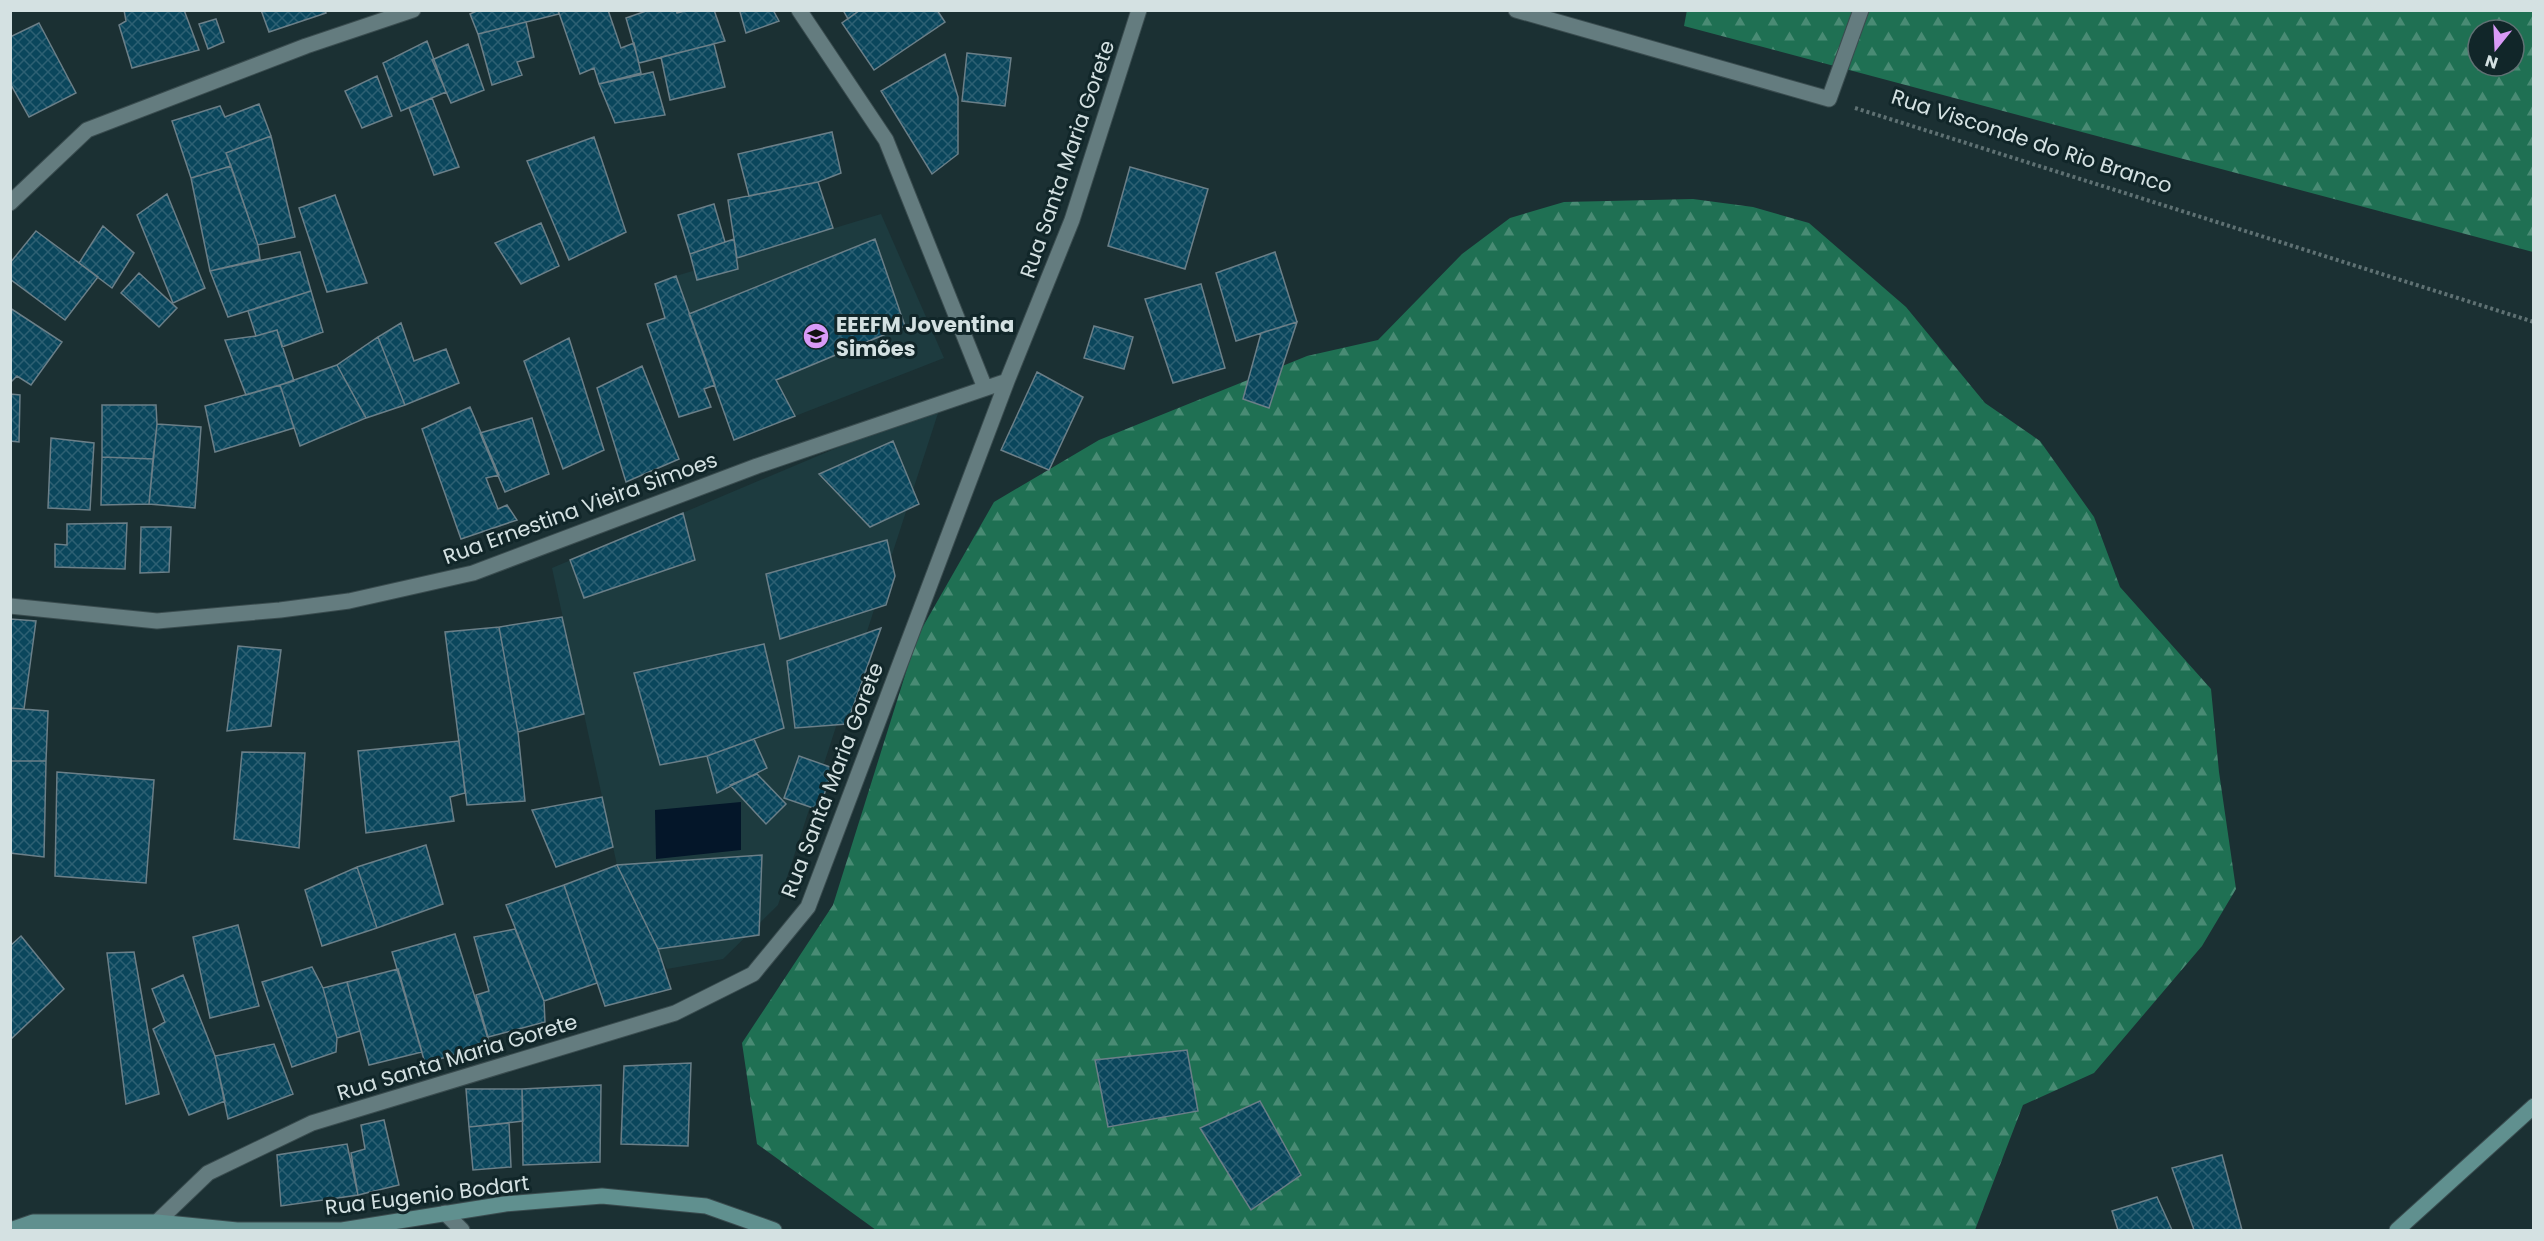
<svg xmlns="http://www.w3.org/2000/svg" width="2544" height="1241" font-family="Poppins,sans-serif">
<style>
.built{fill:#1d3b3f}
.forest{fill:url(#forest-firs);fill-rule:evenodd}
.water{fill:#041629}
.building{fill:url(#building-cross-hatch);stroke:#6b7f88;stroke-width:1.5}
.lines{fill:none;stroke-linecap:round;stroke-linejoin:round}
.street-casing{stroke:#3a4c4f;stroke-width:17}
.secondary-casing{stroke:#3a4c4f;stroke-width:17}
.path{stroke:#5f7173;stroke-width:4;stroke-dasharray:3 3;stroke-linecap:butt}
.street{stroke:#647c7f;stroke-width:15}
.secondary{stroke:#60908f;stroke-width:15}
.labels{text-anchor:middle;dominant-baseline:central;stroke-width:6;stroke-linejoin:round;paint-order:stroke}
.street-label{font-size:21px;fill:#d4e1e2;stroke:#112629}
.poi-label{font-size:21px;font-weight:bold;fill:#d4e1e2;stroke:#112629;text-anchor:start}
</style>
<defs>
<pattern id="forest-firs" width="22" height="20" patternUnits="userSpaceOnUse" patternTransform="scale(1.5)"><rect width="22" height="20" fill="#1f7053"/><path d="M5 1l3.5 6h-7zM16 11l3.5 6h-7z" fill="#498b74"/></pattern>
<pattern id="building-cross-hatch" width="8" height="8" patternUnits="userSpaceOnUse" patternTransform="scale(1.5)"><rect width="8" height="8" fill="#0a465c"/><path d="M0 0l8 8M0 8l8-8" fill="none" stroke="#2d6073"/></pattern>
</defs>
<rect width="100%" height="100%" fill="#1b3033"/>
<!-- built -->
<path class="built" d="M881,214l63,144 -210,82 -58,-164z
M941,404l-163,501 -55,54 -56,10 -50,-104 -65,-297z"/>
<!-- forest -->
<path class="forest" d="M1687,10l846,1v241l-849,-226zM2478,30h36v36h-36z
M1693,199l60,8 56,16 97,84 79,96 55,38 54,76 26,70 91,102 8,83 17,117 -34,57 -108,127 -71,32 -48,125h-1099l-119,-86 -15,-101 91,-138 84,-268 77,-135 105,-62 208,-84 71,-16 84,-86 48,-36 54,-16z"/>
<!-- water -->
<path class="water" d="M741,802v48l-85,9 -1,-49z"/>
<!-- building -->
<path class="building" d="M124,10h60l15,40 -67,18 -13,-43 7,-4z
M261,10h64l1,3 -57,19z
M479,10h79l1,4 -81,20 -8,-20z
M558,10h50l13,38 13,-5 7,30 -42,11 -5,-16 -14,6z
M649,10h27l1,3 11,-3h26l11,31 -86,22 -13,-45z
M745,10h28l6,11 -33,12 -6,-21z
M843,10h17l-12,9z
M860,10h77l8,12 -71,48 -32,-47z
M216,19l8,23 -16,7 -9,-25z
M526,22l8,35 -17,5 5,13 -30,10 -14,-51z
M39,23l37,70 -47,24 -19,-34v-46z
M427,41l19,51 -45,19 -18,-48z
M468,44l16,46 -33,13 -19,-43z
M714,44l11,43 -55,13 -9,-43z
M967,53l44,5 -6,48 -43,-5z
M945,54l13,43v57l-26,20 -51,-83z
M653,72l12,43 -50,8 -16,-39z
M377,76l15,40 -30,12 -17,-37z
M432,98l27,69 -25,8 -25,-67z
M259,104l12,32 -45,17 5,13 -40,12 -19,-57 48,-15 5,11z
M832,132l9,41 -23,9 -69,14 -11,-42z
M271,136l24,101 -37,8 -32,-92z
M594,137l32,95 -57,28 -42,-99z
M231,166l27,79 2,14 -50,12 -19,-93z
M1130,167l78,22 -23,80 -77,-23z
M818,182l15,46 -96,30 -9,-58z
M167,194l38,94 -32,15 -36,-88z
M335,195l32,88 -40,9 -28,-84z
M714,204l11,38 -35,12 -12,-39z
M541,223l18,43 -38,18 -26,-41z
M103,226l31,27 -22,35 -33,-25z
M36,231l62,46 -33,43 -55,-41v-16z
M734,239l4,30 -41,11 -7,-26z
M875,239l30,87 -129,54 19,36 -61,24 -45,-126z
M300,252l11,39 -83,26 -18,-46z
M1275,252l22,70 -61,19 -20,-68z
M139,273l38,35 -18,19 -38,-34z
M676,276l39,109 -11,4 7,18 -32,10 -32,-93 18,-6 -10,-34z
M1201,284l24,84 -52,15 -28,-84z
M311,291l12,41 -41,15 -5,-17 -21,6 -8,-25z
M10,308l52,34 -31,43 -14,-9 -7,7z
M1297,322l-28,86 -26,-9 18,-66z
M401,323l13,38 32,-12 13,34 -54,22 -27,-68z
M1094,326l39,11 -9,32 -40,-11z
M277,330l17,51 -48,14 -21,-55 31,-4z
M378,337l27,68 -39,13 -29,-53z
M569,338l35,112 -41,19 -39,-108z
M337,365l29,53 -66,28 -20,-61z
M642,366l37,93 -53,23 -29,-94z
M1037,372l46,25 -34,73 -48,-20z
M280,385l14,43 -79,24 -10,-46z
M10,394l10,1 -1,47 -9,-1z
M102,405h54l1,19 -4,35 -51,-2z
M470,407l29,68 -13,3 12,31 9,-4 10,15 -56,19 -39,-110z
M532,418l17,56 -44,18 -25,-59z
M157,424l44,3 -6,81 -46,-4z
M51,438l43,5 -4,67 -42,-2z
M893,441l26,63 -49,23 -51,-53z
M102,457l51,2 -4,45 -48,1z
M683,513l12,47 -111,38 -14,-38z
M127,523l-2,46 -70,-2v-23l12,1v-21z
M141,527h30l-2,45 -29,1z
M887,540l8,36 -9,29 -106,34 -14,-65z
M562,617l22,97 -66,18 -19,-105z
M10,619l26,2 -12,88 -14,-1z
M499,627l19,105 7,69 -58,4 -22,-173z
M881,628l-34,96 -52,4 -8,-67z
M764,644l20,84 -77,28 -47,9 -26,-92z
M238,646l43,4 -10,76 -44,5z
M10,708l38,3 -2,50h-36z
M754,739l13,29 -50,25 -10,-37z
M459,741l6,52 -15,4 4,24 -88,12 -8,-82z
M242,752l63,1 -6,95 -65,-9z
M799,756l34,12 -14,42 -35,-12z
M10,761h36l-2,96 -34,-4z
M57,772l97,8 -8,103 -91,-7z
M757,774l29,30 -20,20 -36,-39z
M602,797l11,50 -57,20 -24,-57z
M426,845l17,59 -66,24 -20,-61z
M762,855l-3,80 -101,14 -41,-84z
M617,865l41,84 13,40 -66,17 -41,-121z
M357,867l20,61 -55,18 -17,-56z
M564,885l33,98 -53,18 -38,-96z
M238,925l21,81 -49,12 -17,-81z
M515,929l29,72 1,21 -57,15 -12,-42 13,-4 -15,-54z
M455,934l35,111 -65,18 -33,-111z
M21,936l43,53 -53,50 -1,-93z
M134,952l25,142 -33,10 -19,-151z
M312,967l11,21 14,50 -1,14 -44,15 -30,-85z
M398,969l24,83 -53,13 -22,-83z
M183,975l32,81 10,45 -36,14 -36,-86 12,-7 -13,-33z
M347,982l13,49 -23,7 -14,-50z
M274,1044l19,50 -65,25 -13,-63z
M1187,1050l11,61 -90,16 -13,-67z
M691,1063l-3,83 -67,-2 3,-78z
M601,1085l-1,77 -77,3 -1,-76z
M466,1089h56l1,32 -54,6z
M1260,1101l41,74 -50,35 -51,-82z
M384,1120l15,65 -41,10 -7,-42 14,-4 -4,-24z
M509,1123l2,44 -38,3 -4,-43z
M347,1144l11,51 -77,11 -4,-51z
M2222,1155l20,75h-48l-22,-62z
M2157,1197l15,33h-54l-6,-19z"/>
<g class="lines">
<defs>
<path id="street" d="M799,10l87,130 99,248
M1516,10l313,89 32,-89
M10,203l77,-73 219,-84 107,-36
M10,606l147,15 123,-11 69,-9 124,-28 284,-107 250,-85
M445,1213l17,17
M157,1222l51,-49 104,-50 363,-110 78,-39 55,-67 199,-526 65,-161 67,-210"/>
<path id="secondary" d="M10,1230l23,-8h124l80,8h105l163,-26 97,-8 104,10 68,24
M2397,1230l137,-124"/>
</defs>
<!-- street casing -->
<use href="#street" class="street-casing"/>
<!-- secondary casing -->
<use href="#secondary" class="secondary-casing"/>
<!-- path -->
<path class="path" d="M1855,108l679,214"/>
<!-- street -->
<use href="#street" class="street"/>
<!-- secondary -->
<use href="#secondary" class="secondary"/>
</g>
<!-- icons -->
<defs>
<symbol id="school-disc" viewBox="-11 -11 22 22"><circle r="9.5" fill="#d99af7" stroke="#112629"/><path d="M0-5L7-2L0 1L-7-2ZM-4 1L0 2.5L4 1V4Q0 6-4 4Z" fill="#111"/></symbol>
</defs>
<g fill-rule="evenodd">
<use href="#school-disc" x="801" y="321" width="30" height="30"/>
</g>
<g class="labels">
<!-- street labels -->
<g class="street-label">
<text transform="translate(2032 141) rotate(18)">Rua Visconde do Rio Branco</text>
<text transform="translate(1067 159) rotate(-71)">Rua Santa Maria Gorete</text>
<text transform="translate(580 508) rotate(-20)">Rua Ernestina Vieira Simoes</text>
<text transform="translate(832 780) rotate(-69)">Rua Santa Maria Gorete</text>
<text transform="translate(457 1057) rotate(-17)">Rua Santa Maria Gorete</text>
<text transform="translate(427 1195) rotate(-7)">Rua Eugenio Bodart</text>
</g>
<!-- poi labels -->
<g class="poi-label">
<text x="836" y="324">EEEFM Joventina<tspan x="836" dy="24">Simões</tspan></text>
</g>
</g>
<!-- border -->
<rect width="2544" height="1241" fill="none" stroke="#d4e1e2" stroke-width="24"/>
<!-- north arrow -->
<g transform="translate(2496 48) rotate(198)"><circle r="28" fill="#112629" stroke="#5f7173" stroke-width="1.5"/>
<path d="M0-4.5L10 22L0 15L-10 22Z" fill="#d99af7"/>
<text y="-9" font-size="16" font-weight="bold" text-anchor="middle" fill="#d4e1e2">N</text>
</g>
</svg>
